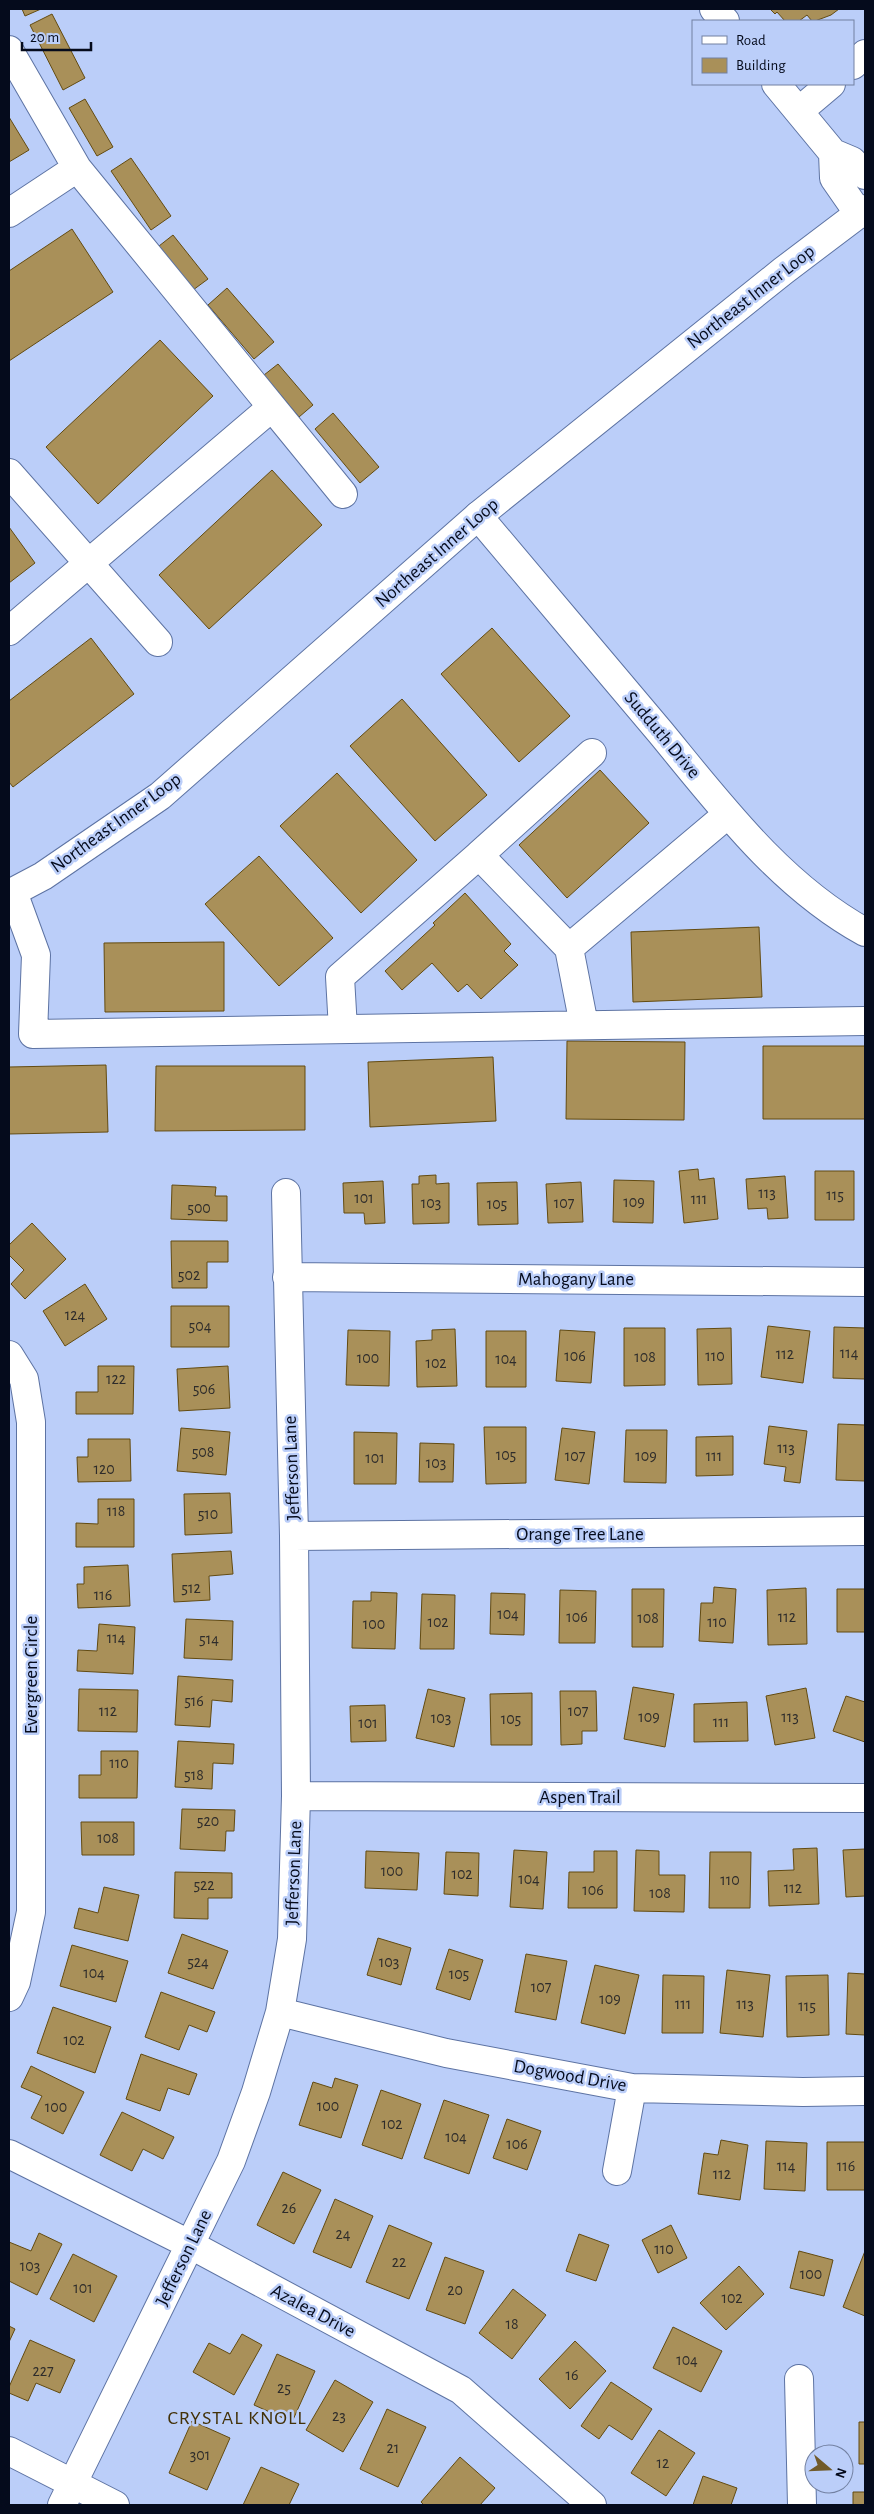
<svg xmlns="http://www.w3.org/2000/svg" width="874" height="2514" font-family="'Alegreya Sans',sans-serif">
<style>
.building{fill:#a99059;stroke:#634b11}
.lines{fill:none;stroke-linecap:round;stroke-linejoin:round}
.minor-casing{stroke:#5d73a3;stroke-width:30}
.major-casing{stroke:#5d73a3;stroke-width:30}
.minor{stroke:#fff;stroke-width:28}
.major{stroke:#fff;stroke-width:28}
.labels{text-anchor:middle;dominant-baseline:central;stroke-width:5;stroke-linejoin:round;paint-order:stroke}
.number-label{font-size:16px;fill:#2e2c2b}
.street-label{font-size:19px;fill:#050b1c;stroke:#bbcef9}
.neighbourhood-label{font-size:20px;letter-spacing:1px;fill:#423108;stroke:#bbcef9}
</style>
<rect width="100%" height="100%" fill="#bbcef9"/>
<!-- building -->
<path class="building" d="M22,9h19l-16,7z
M770,9h69l-8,6 -16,6h-3l-5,-6 -8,6h-14l-8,-9 -2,2z
M52,14l33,64 -22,12 -33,-65z
M85,99l28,48 -16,9 -28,-48z
M9,117l20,33 -20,12z
M131,158l40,58 -20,14 -40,-59z
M72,229l41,63 -104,69v-90z
M173,235l35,44 -15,11 -34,-44z
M227,288l47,54 -20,17 -46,-54z
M160,340l53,56 -115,108 -52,-57z
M278,364l35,41 -14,12 -35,-42z
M333,413l46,54 -19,16 -45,-54z
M272,470l50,55 -113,104 -50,-54z
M9,527l26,36 -26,20z
M492,628l78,88 -51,46 -78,-88z
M91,638l43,56 -121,93 -4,-5v-81z
M402,699l85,96 -52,46 -85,-95z
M600,770l49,53 -82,75 -48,-53z
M337,773l80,87 -56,53 -81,-87z
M259,856l74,82 -54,48 -74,-82z
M465,893l46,51 -7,7 14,14 -37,34 -14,-15 -9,8 -26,-29 -30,27 -17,-19 50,-46 -2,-2z
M759,927l3,70 -129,5 -2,-70z
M224,942v69l-119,1 -1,-69z
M567,1041l118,1 -1,78 -118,-1z
M763,1046h102v73h-102z
M493,1057l3,64 -126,6 -2,-65z
M106,1065l2,67 -99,2v-67z
M156,1066h149v64l-150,1z
M698,1169l1,11 15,-2 4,41 -34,4 -5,-52z
M815,1171h39v49h-39z
M436,1175v9l13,-1v40l-36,1 -1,-40h7v-8z
M785,1176l3,42 -20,1 -1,-11 -19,1 -2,-30z
M614,1180l40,1 -1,42 -40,-1z
M383,1181l2,42 -20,1 -1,-11h-20l-1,-30z
M517,1182l1,42 -40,1 -1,-42z
M581,1182l2,40 -35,1 -2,-39z
M172,1185l44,2 -1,9h12v25l-56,-2z
M32,1223l34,36 -41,40 -14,-15 13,-14 -15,-15v-10z
M171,1241h57v21h-21v26h-35z
M85,1284l22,35 -42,27 -22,-35z
M171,1306h58v41h-58z
M768,1326l42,5 -7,52 -42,-6z
M834,1327l31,1v51l-32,-1z
M624,1328h41v57l-41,1z
M731,1328l1,56 -34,1 -1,-56z
M455,1329l2,57 -40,1 -1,-46 16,-1v-10z
M348,1330l42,1 -1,55 -43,-1z
M560,1330l35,2 -4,51 -35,-2z
M486,1331h40v56h-40z
M98,1366h36l-1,48h-57v-22h22z
M228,1366l2,42 -51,3 -2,-42z
M838,1424l27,1v56l-29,-1z
M769,1426l38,5 -7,52 -16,-2 2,-14 -22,-3z
M484,1427h42v56l-40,1z
M181,1428l49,4 -4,43 -49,-4z
M562,1428l33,4 -6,52 -34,-4z
M626,1430h41l-1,53 -42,-1z
M354,1432l43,1 -1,51h-42z
M733,1436v39l-37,1v-39z
M88,1439h42l1,42 -53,1 -1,-25h11z
M420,1443l34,1 -1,38h-34z
M230,1493l2,40 -47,2 -1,-41z
M98,1499h36v48h-58v-24l22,1z
M231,1551l2,23 -24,2 1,24 -36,2 -2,-48z
M128,1565l2,41 -52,2 -1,-24h7v-17z
M714,1587l22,2 -3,54 -34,-2 2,-38h12z
M806,1588l1,56 -39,1 -1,-55z
M632,1589h32l-1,58h-31z
M837,1589h28v43h-28z
M560,1590l36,1 -1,52h-36z
M371,1592l26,1 -2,56 -43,-1 1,-47h18z
M491,1593l34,1 -1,41 -34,-1z
M422,1594l33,1 -1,54h-34z
M186,1619l47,2 -1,39 -48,-2z
M99,1624l36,3 -2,47 -56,-3 1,-21 19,1z
M178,1676l55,4 -1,22 -20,-2 -2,27 -35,-2z
M633,1687l41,7 -9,53 -41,-8z
M806,1688l9,50 -40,7 -9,-49z
M79,1689l59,1 -1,42 -59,-1z
M428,1689l37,9 -11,49 -38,-9z
M560,1691h36l1,40h-15v13l-21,1z
M532,1693v52h-41l-1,-51z
M846,1696l19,6v40l-32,-11z
M747,1702l1,39 -54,1v-38z
M385,1705l1,36 -35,1 -1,-36z
M178,1741l56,3 -1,20 -20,-1 -1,26 -37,-2z
M101,1751h37l-1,47h-58v-23h22z
M182,1809l53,1 -1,21h-8l-1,20 -45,-2z
M81,1822h53v33h-52z
M817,1848l2,56 -50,2 -1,-35 26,-1 -1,-21z
M865,1849v47l-19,1 -3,-47z
M514,1850l33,2 -4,57 -33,-2z
M636,1850l23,1v24h26l-1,37 -50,-1z
M366,1851l53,2 -2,37 -52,-2z
M594,1851h23v57h-49l1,-36h25z
M446,1852l33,1 -1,43 -34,-2z
M710,1852h41l-1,56h-41z
M175,1872l57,1v25h-24v21l-34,-1z
M104,1887l35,8 -11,46 -54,-13 5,-20 19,5z
M182,1934l46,17 -15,38 -45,-16z
M378,1938l33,10 -10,37 -34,-10z
M72,1945l56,16 -12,41 -56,-16z
M449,1949l34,11 -13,40 -34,-11z
M526,1954l41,7 -11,59 -41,-8z
M595,1965l44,10 -14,59 -44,-11z
M727,1970l43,5 -7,62 -43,-4z
M848,1973l17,1v61l-19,-1z
M663,1975l41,1 -1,57h-41z
M828,1975l1,60 -42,2 -1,-61z
M161,1992l54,20 -8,20 -18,-7 -10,25 -34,-13z
M53,2007l58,20 -16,46 -58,-20z
M141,2054l56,20 -8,21 -21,-7 -8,23 -34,-12z
M31,2066l53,26 -21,42 -32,-16 11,-22 -21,-9z
M335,2078l23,7 -17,53 -42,-13 14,-43 19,6z
M381,2090l40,14 -19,55 -40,-14z
M444,2100l45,15 -20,59 -45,-16z
M122,2112l52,25 -11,22 -20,-10 -11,22 -32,-16z
M507,2119l34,12 -14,39 -34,-12z
M721,2140l27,5 -8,55 -42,-6 6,-41 14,2z
M766,2141l41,2 -2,48 -41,-2z
M827,2142h38v48h-38z
M283,2172l38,18 -27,54 -37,-19z
M335,2199l38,17 -22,52 -38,-16z
M389,2225l43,18 -23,56 -43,-17z
M671,2225l16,33 -29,15 -16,-33z
M39,2233l23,11 -25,51 -28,-14v-39l22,9z
M579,2234l30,11 -13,36 -30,-10z
M799,2251l34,9 -9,36 -34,-8z
M865,2251v65l-22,-9z
M73,2254l44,22 -23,46 -44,-23z
M445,2257l39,14 -19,53 -39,-14z
M739,2266l25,28 -38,36 -26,-27z
M513,2289l33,26 -34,44 -33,-26z
M9,2326l6,3 -6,13z
M673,2327l49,24 -21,41 -48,-24z
M242,2334l20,11 -28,50 -41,-23 16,-29 21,11z
M30,2340l45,20 -15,33 -24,-10 -8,18 -19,-8v-6z
M575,2341l31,30 -36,38 -31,-30z
M277,2354l38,17 -23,51 -38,-17z
M335,2380l38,22 -30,50 -37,-22z
M611,2382l41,27 -20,31 -23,-15 -10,14 -18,-13z
M387,2409l39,18 -28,60 -38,-18z
M192,2421l38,17 -23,52 -38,-17z
M859,2422h6v42h-6z
M659,2430l36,23 -29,43 -35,-23z
M460,2457l35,31 -15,17h-56l-3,-3z
M261,2467l38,17 -10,21h-46z
M703,2476l34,12 -6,17h-38z
M853,2492h12v13h-12z"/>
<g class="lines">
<defs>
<path id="minor" d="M714,9l11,12
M9,50l68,118 266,326
M853,65l12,-11
M776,84l57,69
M799,111l32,-27
M9,213l68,-45
M859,214l-25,-36 -1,-25 19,8 13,14
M9,473l149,169
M478,516c61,72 122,145 183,217 60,73 120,153 204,199
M9,631l263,-224
M479,855l113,-102
M13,892l23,63 -3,79 832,-13
M584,1025l-15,-77 159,-134
M343,1029l-3,-52 139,-122 90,93
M287,1277l578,5
M9,1355l15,24 7,43v490l-15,70 -7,15
M294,1536l571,-5
M296,1796l569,2
M280,2012l166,41 186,35 171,4 62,-1
M9,2154l182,91 270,145 131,115
M617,2171l15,-83
M799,2379l3,126
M9,2451l106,54
M62,2505l169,-344 25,-69 24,-80 12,-73 4,-143 -2,-260 -8,-343"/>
<path id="major" d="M9,894l34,-18 117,-80 318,-280 305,-245 82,-62"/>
</defs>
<!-- minor casing -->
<use href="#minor" class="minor-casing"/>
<!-- major casing -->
<use href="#major" class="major-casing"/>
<!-- minor -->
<use href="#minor" class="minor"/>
<!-- major -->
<use href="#major" class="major"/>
</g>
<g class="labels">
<!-- number labels -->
<g class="number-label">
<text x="767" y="1193">113</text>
<text x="835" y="1195">115</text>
<text x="364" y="1198">101</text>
<text x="699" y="1199">111</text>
<text x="634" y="1202">109</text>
<text x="431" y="1203">103</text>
<text x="564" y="1203">107</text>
<text x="497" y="1204">105</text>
<text x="199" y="1208">500</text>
<text x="189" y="1275">502</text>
<text x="75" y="1315">124</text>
<text x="200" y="1326">504</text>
<text x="849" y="1353">114</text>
<text x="785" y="1354">112</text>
<text x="575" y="1356">106</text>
<text x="715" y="1356">110</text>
<text x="645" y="1357">108</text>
<text x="368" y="1358">100</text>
<text x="506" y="1359">104</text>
<text x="436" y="1363">102</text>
<text x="116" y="1379">122</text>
<text x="204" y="1389">506</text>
<text x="786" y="1448">113</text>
<text x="203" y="1452">508</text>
<text x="506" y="1455">105</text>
<text x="575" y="1456">107</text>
<text x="646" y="1456">109</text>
<text x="714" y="1456">111</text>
<text x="375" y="1458">101</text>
<text x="436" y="1463">103</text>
<text x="104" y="1469">120</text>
<text x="116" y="1511">118</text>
<text x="208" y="1514">510</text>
<text x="191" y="1588">512</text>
<text x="103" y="1595">116</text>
<text x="508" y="1614">104</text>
<text x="577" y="1617">106</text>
<text x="787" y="1617">112</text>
<text x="648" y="1618">108</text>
<text x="438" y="1622">102</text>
<text x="717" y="1622">110</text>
<text x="374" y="1624">100</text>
<text x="116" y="1638">114</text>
<text x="209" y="1639">514</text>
<text x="194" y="1701">516</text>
<text x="108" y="1711">112</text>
<text x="578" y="1711">107</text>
<text x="649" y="1717">109</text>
<text x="790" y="1717">113</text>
<text x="441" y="1718">103</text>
<text x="511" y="1719">105</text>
<text x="721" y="1722">111</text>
<text x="368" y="1723">101</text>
<text x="119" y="1763">110</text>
<text x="194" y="1775">518</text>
<text x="208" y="1821">520</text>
<text x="108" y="1838">108</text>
<text x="392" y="1871">100</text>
<text x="462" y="1874">102</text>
<text x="529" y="1879">104</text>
<text x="730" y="1880">110</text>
<text x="204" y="1885">522</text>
<text x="793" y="1888">112</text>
<text x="593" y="1890">106</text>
<text x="660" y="1893">108</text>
<text x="198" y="1962">524</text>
<text x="389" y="1962">103</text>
<text x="94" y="1973">104</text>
<text x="459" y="1974">105</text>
<text x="541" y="1987">107</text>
<text x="610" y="1999">109</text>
<text x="683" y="2004">111</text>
<text x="745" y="2004">113</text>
<text x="807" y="2006">115</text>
<text x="74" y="2040">102</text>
<text x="328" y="2106">100</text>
<text x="56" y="2107">100</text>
<text x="392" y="2124">102</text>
<text x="456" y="2137">104</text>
<text x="517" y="2144">106</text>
<text x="786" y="2166">114</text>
<text x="846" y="2166">116</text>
<text x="722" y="2174">112</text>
<text x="289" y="2208">26</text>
<text x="343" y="2234">24</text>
<text x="664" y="2249">110</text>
<text x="399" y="2262">22</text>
<text x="30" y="2266">103</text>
<text x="811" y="2274">100</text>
<text x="83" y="2288">101</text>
<text x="455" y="2290">20</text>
<text x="732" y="2298">102</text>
<text x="512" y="2324">18</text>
<text x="687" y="2360">104</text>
<text x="43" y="2371">227</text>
<text x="572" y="2375">16</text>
<text x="284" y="2388">25</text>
<text x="339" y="2416">23</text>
<text x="393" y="2448">21</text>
<text x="200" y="2455">301</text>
<text x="663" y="2463">12</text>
</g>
<!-- street labels -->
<g class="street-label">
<text transform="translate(751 297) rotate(-38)">Northeast Inner Loop</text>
<text transform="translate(437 553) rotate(-41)">Northeast Inner Loop</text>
<text transform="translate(662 735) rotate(50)">Sudduth Drive</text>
<text transform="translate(116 823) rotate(-36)">Northeast Inner Loop</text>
<text x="576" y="1279">Mahogany Lane</text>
<text transform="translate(292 1468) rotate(-92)">Jefferson Lane</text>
<text x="580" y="1534">Orange Tree Lane</text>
<text transform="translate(31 1675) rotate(-90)">Evergreen Circle</text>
<text x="580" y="1797">Aspen Trail</text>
<text transform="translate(294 1873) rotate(-88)">Jefferson Lane</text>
<text transform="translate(570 2076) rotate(10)">Dogwood Drive</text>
<text transform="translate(184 2258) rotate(-64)">Jefferson Lane</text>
<text transform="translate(313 2311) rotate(28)">Azalea Drive</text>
</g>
<!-- neighbourhood labels -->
<g class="neighbourhood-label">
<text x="237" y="2418">CRYSTAL KNOLL</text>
</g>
</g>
<!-- border -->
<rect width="874" height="2514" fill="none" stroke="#050b1c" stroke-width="20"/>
<!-- legend -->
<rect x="692" y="20" width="162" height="65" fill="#bbcef9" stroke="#7280a1"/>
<rect x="702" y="36" width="25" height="8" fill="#ffffff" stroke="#7280a1"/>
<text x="736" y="45" font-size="15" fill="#050b1c">Road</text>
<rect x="702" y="58" width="25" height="15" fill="#a99059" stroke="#7280a1"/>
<text x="736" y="70" font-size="15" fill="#050b1c">Building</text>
<!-- north arrow -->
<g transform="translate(829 2469) rotate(109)"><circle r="24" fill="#bbcef9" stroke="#7280a1"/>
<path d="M0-4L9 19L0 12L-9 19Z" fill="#715b2b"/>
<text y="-8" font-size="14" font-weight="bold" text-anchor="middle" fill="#050b1c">N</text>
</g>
<!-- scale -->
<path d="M22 42v8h69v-8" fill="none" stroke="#050b1c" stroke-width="2.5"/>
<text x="30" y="42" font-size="15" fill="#050b1c" stroke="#bbcef9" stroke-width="4" paint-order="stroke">20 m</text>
</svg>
